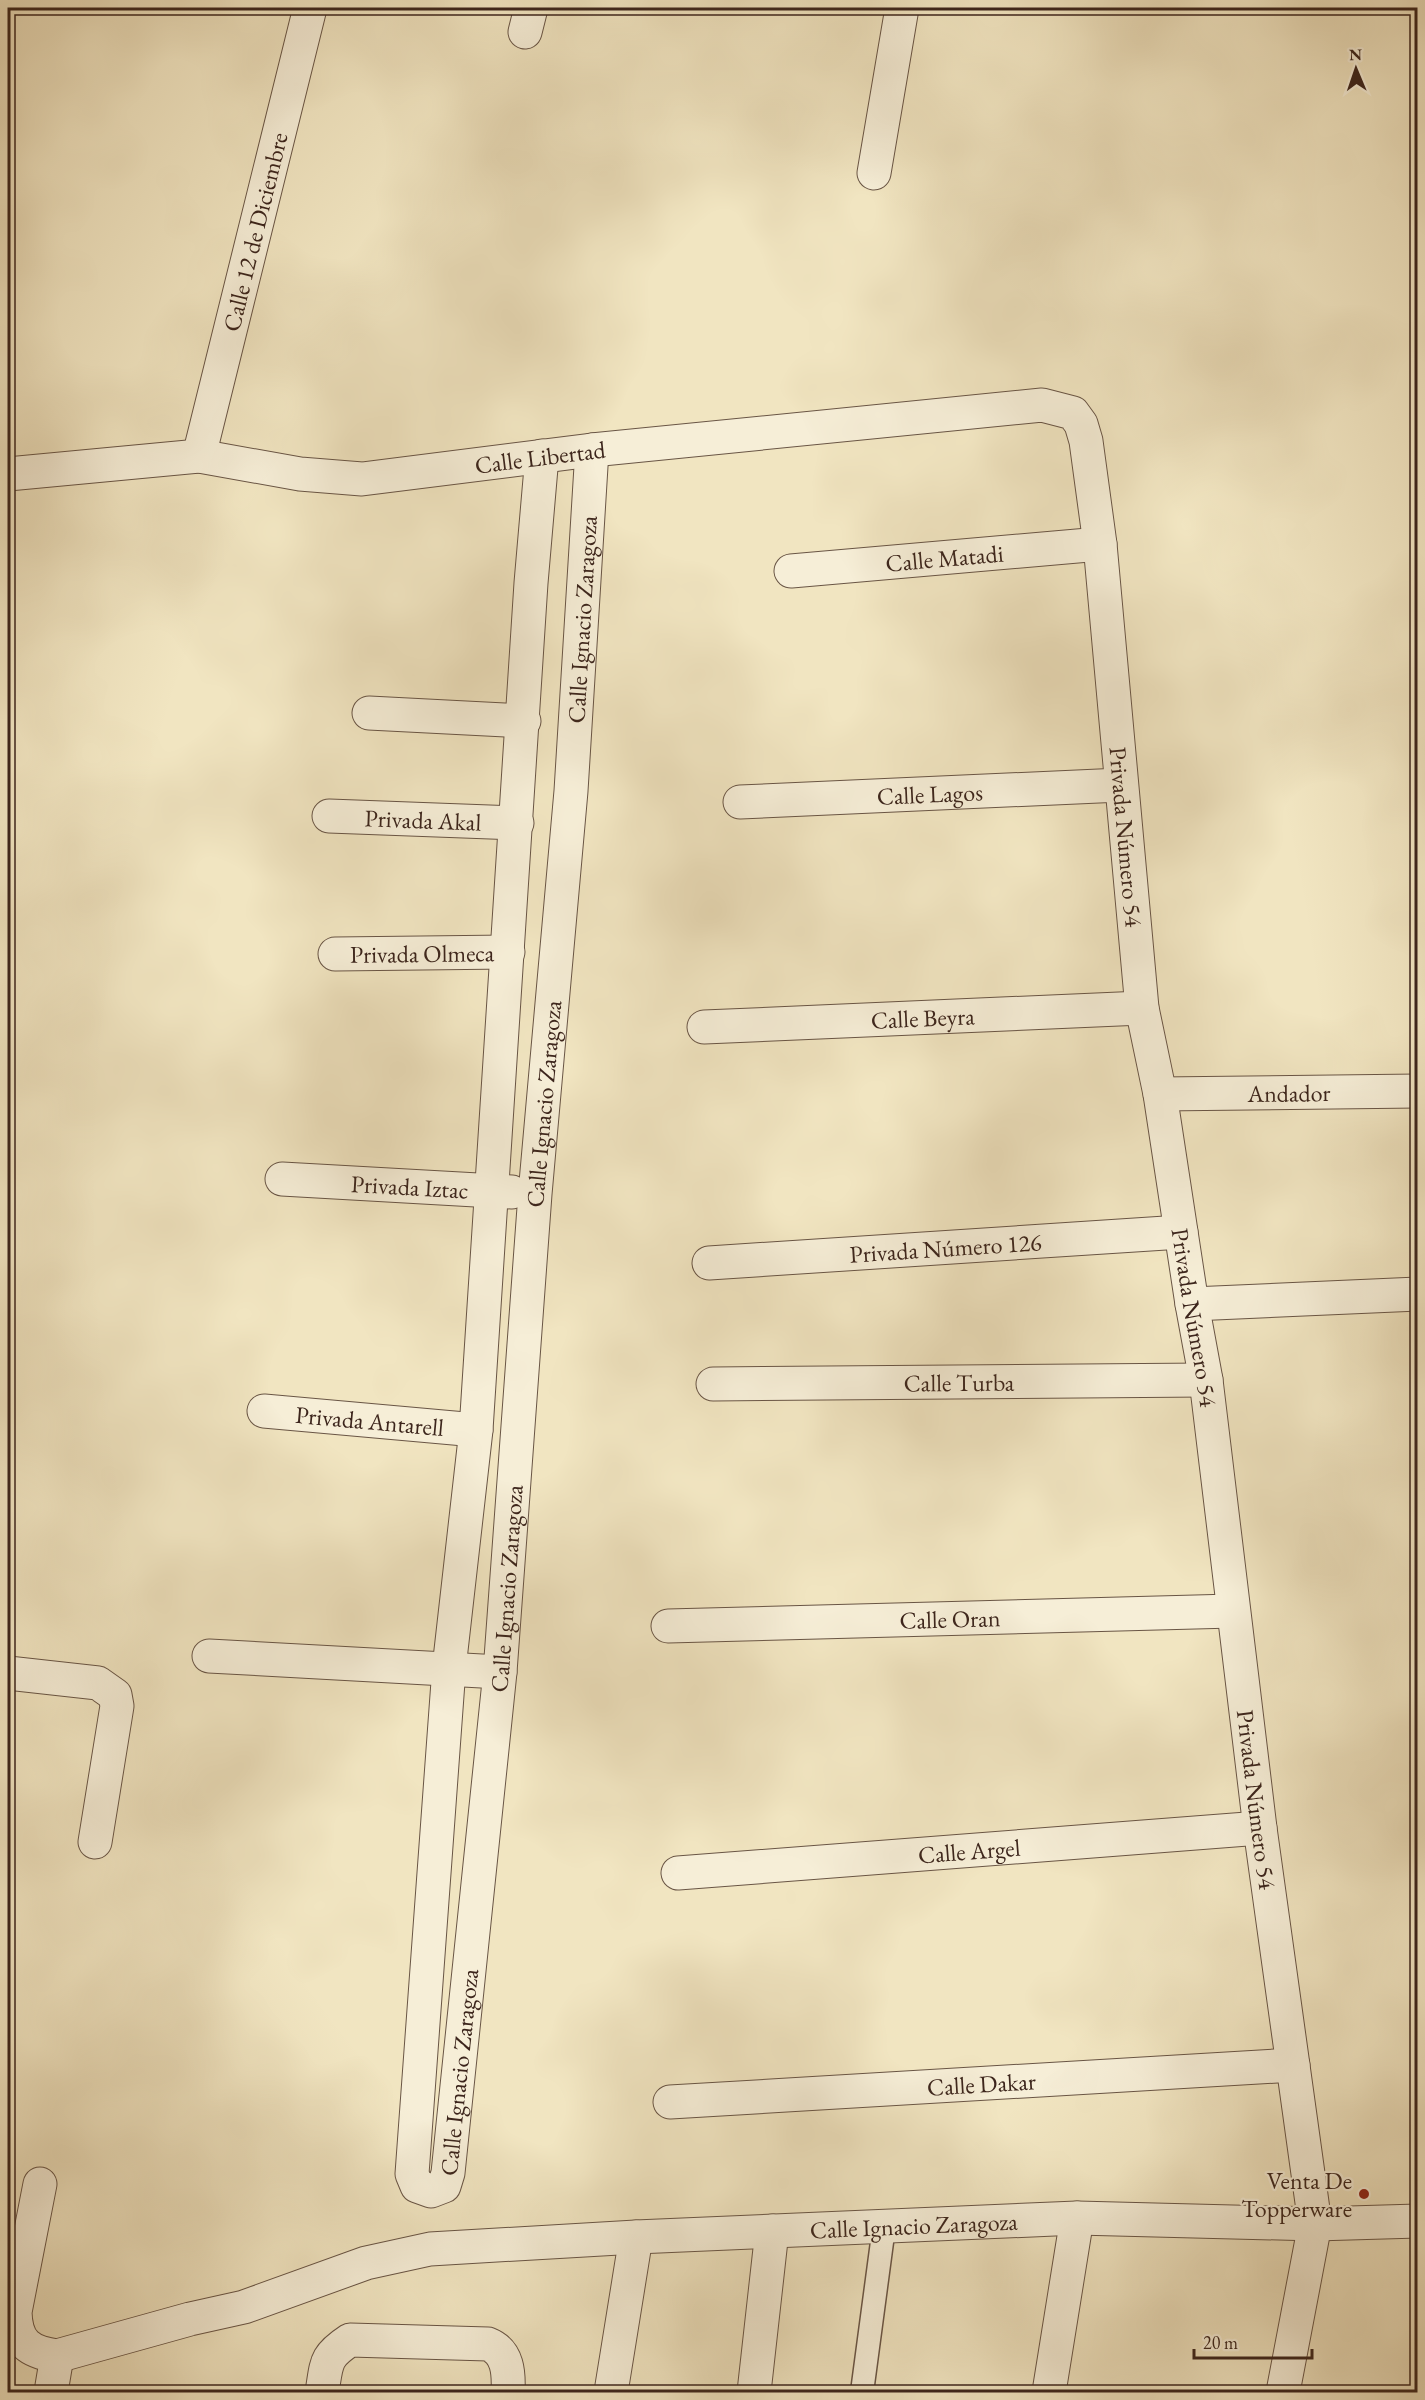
<svg xmlns="http://www.w3.org/2000/svg" width="1425" height="2400" font-family="'EB Garamond',serif">
<style>
.lines{fill:none;stroke-linecap:round;stroke-linejoin:round}
.service-casing{stroke:#695545;stroke-width:25}
.minor-casing{stroke:#695545;stroke-width:35}
.service{stroke:#f6eed7;stroke-width:22}
.minor{stroke:#f6eed7;stroke-width:33}
.poi-dot{fill:#8f2418;stroke:#f6eed7;stroke-width:2}
.labels{text-anchor:middle;dominant-baseline:central;stroke-width:4.5;stroke-linejoin:round;paint-order:stroke}
.street-label{font-size:24px;fill:#3c251c;stroke:#f6eed7}
.poi-label{font-size:24px;fill:#3c251c;stroke:#f6eed7;text-anchor:end}
</style>
<rect width="100%" height="100%" fill="#f1e5c1"/>
<filter id="stains"><feTurbulence type="fractalNoise" baseFrequency=".00333" numOctaves="4"/><feColorMatrix values="0 0 0 0 .2 0 0 0 0 .09 0 0 0 0 .02 0 0 0 .5 -.17"/></filter>
<radialGradient id="worn" r=".72"><stop offset=".6" stop-color="#630" stop-opacity="0"/><stop offset="1" stop-color="#630" stop-opacity=".3"/></radialGradient>
<g class="lines">
<defs>
<path id="service" d="M862,2392l22,-165"/>
<g id="minor">
<path d="M525,32l6,-24"/>
<path d="M874,173l28,-165"/>
<path id="s1" d="M199,456l111,-448"/>
<path id="s2" d="M542,456l-11,127 -55,847 -27,238 -37,506 5,12 14,5 13,-5 4,-13 52,-501 35,-478 36,-403 21,-341"/>
<path id="s3" d="M8,474l191,-18 101,18 62,5 230,-29 450,-45 31,8 8,11 5,17 14,103 42,464 18,86 32,210 14,76 54,448 55,396 -32,168"/>
<path id="s4" d="M791,571l309,-27"/>
<path d="M369,713l155,8"/>
<path id="s5" d="M740,802l381,-17"/>
<path id="s6" d="M329,816l188,7"/>
<path id="s7" d="M335,954l173,-2"/>
<path id="s8" d="M704,1027l438,-19"/>
<path id="s9" d="M1160,1094l258,-3"/>
<path id="s10" d="M282,1179l230,13"/>
<path id="s11" d="M709,1263l472,-31"/>
<path d="M1192,1304l226,-10"/>
<path id="s12" d="M713,1384l493,-4"/>
<path id="s13" d="M264,1411l212,19"/>
<path id="s14" d="M668,1626l565,-15"/>
<path d="M209,1656l291,16"/>
<path d="M8,1673l90,10 17,12 2,11 -22,136"/>
<path id="s15" d="M678,1873l582,-45"/>
<path id="s16" d="M670,2102l623,-37"/>
<path id="s17" d="M40,2184l-25,128c1,31 14,40 42,44l133,-37 54,-12 122,-44 64,-14 206,-12 441,-19 238,6 103,-3"/>
<path d="M51,2392l6,-36"/>
<path d="M322,2392c5,-29 2,-35 28,-52l138,4c20,8 21,29 20,48"/>
<path d="M611,2392l25,-155"/>
<path d="M754,2392l18,-161"/>
<path d="M1049,2392l28,-174"/>
</g>
</defs>
<!-- service casing -->
<use href="#service" class="service-casing"/>
<!-- minor casing -->
<use href="#minor" class="minor-casing"/>
<!-- service -->
<use href="#service" class="service"/>
<!-- minor -->
<use href="#minor" class="minor"/>
</g>
<!-- markers -->
<circle class="poi-dot" cx="1364" cy="2194" r="6"/>
<g class="labels">
<!-- street labels -->
<g class="street-label">
<text stroke="none"><textPath href="#s1" startOffset="231">Calle 12 de Diciembre</textPath></text>
<text stroke="none"><textPath href="#s3" startOffset="536">Calle Libertad</textPath></text>
<text stroke="none"><textPath href="#s4" startOffset="154">Calle Matadi</textPath></text>
<text stroke="none"><textPath href="#s2" startOffset="3338">Calle Ignacio Zaragoza</textPath></text>
<text stroke="none"><textPath href="#s5" startOffset="190">Calle Lagos</textPath></text>
<text stroke="none"><textPath href="#s6" startOffset="94">Privada Akal</textPath></text>
<text stroke="none"><textPath href="#s3" startOffset="1502">Privada Número 54</textPath></text>
<text stroke="none"><textPath href="#s7" startOffset="87">Privada Olmeca</textPath></text>
<text stroke="none"><textPath href="#s8" startOffset="219">Calle Beyra</textPath></text>
<text stroke="none"><textPath href="#s9" startOffset="129">Andador</textPath></text>
<text stroke="none"><textPath href="#s2" startOffset="2852">Calle Ignacio Zaragoza</textPath></text>
<text stroke="none"><textPath href="#s10" startOffset="128">Privada Iztac</textPath></text>
<text stroke="none"><textPath href="#s11" startOffset="237">Privada Número 126</textPath></text>
<text stroke="none"><textPath href="#s3" startOffset="1988">Privada Número 54</textPath></text>
<text stroke="none"><textPath href="#s12" startOffset="246">Calle Turba</textPath></text>
<text stroke="none"><textPath href="#s13" startOffset="106">Privada Antarell</textPath></text>
<text stroke="none"><textPath href="#s2" startOffset="2366">Calle Ignacio Zaragoza</textPath></text>
<text stroke="none"><textPath href="#s14" startOffset="282">Calle Oran</textPath></text>
<text stroke="none"><textPath href="#s3" startOffset="2474">Privada Número 54</textPath></text>
<text stroke="none"><textPath href="#s15" startOffset="292">Calle Argel</textPath></text>
<text stroke="none"><textPath href="#s2" startOffset="1880">Calle Ignacio Zaragoza</textPath></text>
<text stroke="none"><textPath href="#s16" startOffset="312">Calle Dakar</textPath></text>
<text stroke="none"><textPath href="#s17" startOffset="1072">Calle Ignacio Zaragoza</textPath></text>
</g>
<!-- poi labels -->
<g class="poi-label">
<text x="1352" y="2180">Venta De<tspan x="1352" dy="28">Topperware</tspan></text>
</g>
</g>
<!-- margin -->
<rect width="1425" height="2400" fill="none" stroke="#f1e5c1" stroke-width="30"/>
<rect x="9" y="9" width="1407" height="2382" fill="none" stroke="#3c251c" stroke-width="3"/>
<rect x="15" y="15" width="1395" height="2370" fill="none" stroke="#3c251c" stroke-width="1.5"/>
<!-- north arrow -->
<g transform="translate(1356 69) rotate(358)" stroke="#f6eed7" stroke-width="4.5" paint-order="stroke">
<path d="M0-4.5L10 22L0 15L-10 22Z" fill="#3c251c"/>
<text y="-9" font-size="16" font-weight="bold" text-anchor="middle" fill="#3c251c">N</text>
</g>
<!-- scale -->
<path d="M1194 2349v9h118v-9" fill="none" stroke="#3c251c" stroke-width="3"/>
<text x="1203" y="2349" font-size="18" fill="#3c251c" stroke="#f6eed7" stroke-width="4.5" paint-order="stroke">20 m</text>
<rect width="100%" height="100%" filter="url(#stains)"/>
<rect width="100%" height="100%" fill="url(#worn)"/>
</svg>
